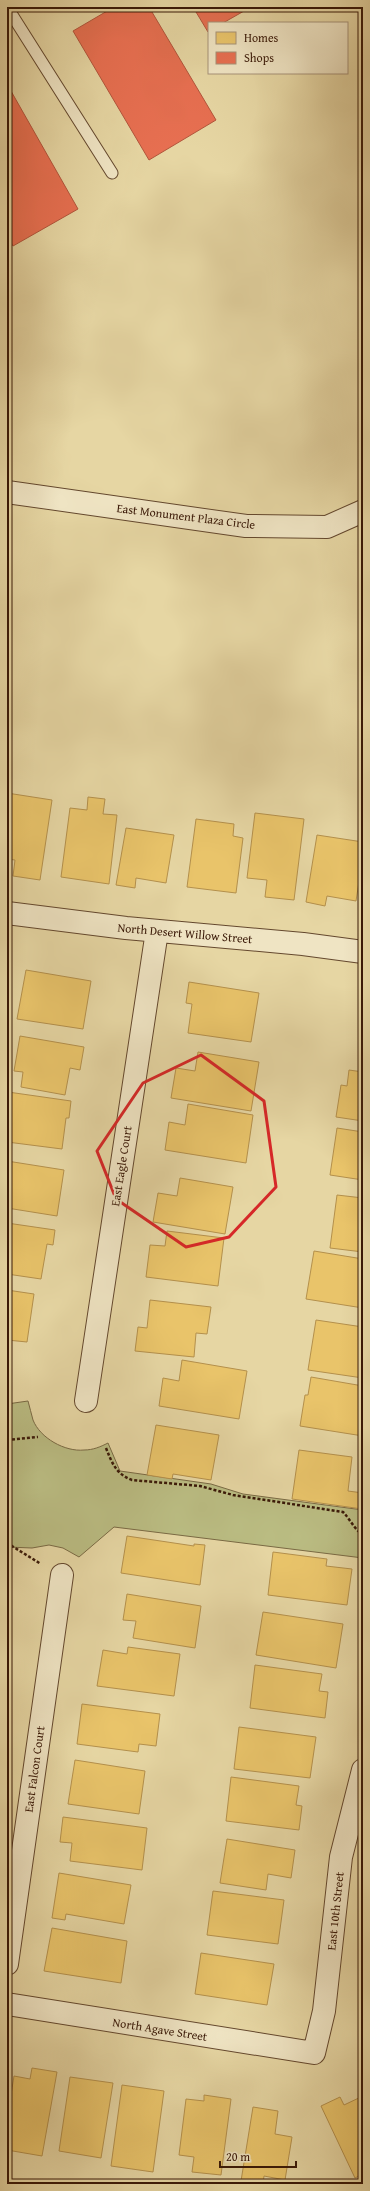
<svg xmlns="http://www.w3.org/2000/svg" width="370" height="2191" font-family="'Gentium Book Plus',serif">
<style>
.green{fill:#babc82;stroke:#7a6a44}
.homes{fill:#e9c46a;stroke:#b4904c}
.shops{fill:#e76f51;stroke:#b3553b}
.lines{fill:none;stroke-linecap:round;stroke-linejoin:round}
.lane-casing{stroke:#64482e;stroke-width:13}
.street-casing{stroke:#64482e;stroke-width:24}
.path{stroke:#391807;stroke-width:2.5;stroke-dasharray:3 2;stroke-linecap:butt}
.lane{stroke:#efe4c3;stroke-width:11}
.street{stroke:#efe4c3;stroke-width:22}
.marked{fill:none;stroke:#d62828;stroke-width:3;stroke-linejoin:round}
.labels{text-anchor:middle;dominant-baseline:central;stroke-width:4;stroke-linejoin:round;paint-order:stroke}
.street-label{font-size:12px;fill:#391807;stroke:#efe4c3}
</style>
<rect width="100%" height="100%" fill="#e6d6a3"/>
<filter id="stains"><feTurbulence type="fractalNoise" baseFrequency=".005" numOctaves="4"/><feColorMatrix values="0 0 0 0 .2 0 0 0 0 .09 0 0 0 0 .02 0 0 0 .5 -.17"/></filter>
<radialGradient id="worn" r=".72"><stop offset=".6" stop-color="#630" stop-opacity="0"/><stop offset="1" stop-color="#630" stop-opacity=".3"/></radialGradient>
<!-- green -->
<path class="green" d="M28,1401c2,6 3,13 5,19 7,18 32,32 51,30 9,0 16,-3 24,-7l12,28 91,13 32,10 120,16v48l-249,-31 -35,30 -16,-9 -14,-3 -17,3 -25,-1v-143z"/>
<!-- homes -->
<path class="homes" d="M7,793l45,7 -12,80 -27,-4 2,-16 -8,-1z
M88,797l17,2 -2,15 14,1 -8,69 -48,-7 9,-69 17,2z
M255,813l49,6 -10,81 -29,-3 2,-17 -20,-2z
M196,819l38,5 -1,12 10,2 -7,55 -49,-6z
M126,828l48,7 -8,48 -30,-5 -1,10 -19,-3z
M317,835l46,7v14l-7,45 -29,-5 -2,10 -19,-4z
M26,970l65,11 -8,48 -66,-10z
M189,982l70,11 -8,49 -63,-9 4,-29 -6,-1z
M20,1036l64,11 -4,23 -10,-2 -5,27 -44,-8 2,-15 -9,-1z
M198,1052l61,10 -8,49 -80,-13 5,-30 19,3z
M349,1070l14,2v49l-27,-4 5,-32 6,1z
M8,1092l63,9 -2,17h-3l-4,31 -55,-7z
M188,1104l65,11 -7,48 -81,-13 4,-28 16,3z
M337,1128l26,4v48l-33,-5z
M7,1161l57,9 -7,46 -50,-8z
M180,1178l53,9 -8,47 -72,-12 5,-29 19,3z
M337,1195l26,3v54l-33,-4z
M7,1223l48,7 -2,15 -6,-1 -6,35 -34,-5z
M167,1231l57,7 -6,48 -72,-9 4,-32 15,1z
M314,1251l49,8v49l-57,-9z
M7,1290l27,4 -7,48 -20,-2z
M150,1300l61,7 -4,27 -11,-1 -2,24 -59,-6 3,-24 9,1z
M316,1320l47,7v51l-55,-8z
M182,1360l65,11 -8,48 -80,-13 4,-28 16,3z
M311,1377l52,9v50l-63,-10 5,-31h3z
M156,1425l63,10 -8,45 -38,-6 -1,5 -25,-4z
M299,1450l53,7 -4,34 15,2 -1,16 -70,-10z
M127,1536l67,10v-2l11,1 -5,40 -79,-12z
M273,1552l54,7 -1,7 26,3 -5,36 -79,-10z
M127,1594l74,12 -6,42 -62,-10 3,-17 -13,-1z
M263,1612l80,12 -7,44 -80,-13z
M128,1647l52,7 -6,42 -77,-10 6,-36 24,4z
M255,1665l67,9 -3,17 9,1 -3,26 -75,-10z
M82,1704l78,10 -4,32 -17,-2 -1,8 -61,-8z
M239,1727l77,10 -6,41 -76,-9z
M75,1760l70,11 -6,43 -71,-10z
M231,1777l68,9 -3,19 6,1 -3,24 -73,-9z
M63,1817l84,11 -5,42 -72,-9 2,-18 -12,-1z
M227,1839l68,11 -4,28 -23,-4 -2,16 -46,-7z
M59,1873l72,12 -7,39 -58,-10 -1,6 -13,-2z
M213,1891l71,9 -6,44 -71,-9z
M52,1928l75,13 -6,42 -77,-12z
M201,1953l73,11 -7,41 -72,-11z
M32,2068l25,4 -15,84 -35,-6v-30l7,-44 16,3z
M70,2077l43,6 -12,75 -42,-7z
M122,2085l42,6 -11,81 -42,-6z
M204,2095l27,4 -10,76 -29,-3 2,-15 -15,-2 7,-56 18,2z
M363,2096v78l-8,4 -34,-72 19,-9 4,8z
M253,2107l25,4 -3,23 17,3 -7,43 -21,-4 -1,8 -22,-3z"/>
<!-- shops -->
<path class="shops" d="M114,7h35l67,113 -67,40 -76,-129z
M193,7h58l-28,16h-14l-1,9z
M7,84l71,125 -65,37 -6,-11z"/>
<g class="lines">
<defs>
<path id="lane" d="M7,7l105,166"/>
<path id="street" d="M7,492l239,34 81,1 36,-16
M7,913l119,15 177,16 60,8
M86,1401l71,-470
M7,1964l55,-389
M7,2004l307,49 10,-42 17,-154 22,-87"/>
</defs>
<!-- lane casing -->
<use href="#lane" class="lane-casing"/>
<!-- street casing -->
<use href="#street" class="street-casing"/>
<!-- path -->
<path class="path" d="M7,1440l31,-3
M106,1448c6,15 10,26 26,32l68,6 33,9 110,17c7,7 11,17 20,23
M7,1543l34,21"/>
<!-- lane -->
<use href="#lane" class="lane"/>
<!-- street -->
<use href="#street" class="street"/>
</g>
<!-- marked area -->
<path class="marked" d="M201,1055l63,46 12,86 -47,50 -43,10 -70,-48 -19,-48 46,-68z"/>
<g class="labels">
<!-- street labels -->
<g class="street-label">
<text transform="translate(186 516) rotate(7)">East Monument Plaza Circle</text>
<text transform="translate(185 933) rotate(5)">North Desert Willow Street</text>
<text transform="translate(121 1166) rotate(-81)">East Eagle Court</text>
<text transform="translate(34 1769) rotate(-82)">East Falcon Court</text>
<text transform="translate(335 1911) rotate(-84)">East 10th Street</text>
<text transform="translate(160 2029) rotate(9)">North Agave Street</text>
</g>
</g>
<!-- margin -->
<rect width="370" height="2191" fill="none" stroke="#e6d6a3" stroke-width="24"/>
<rect x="8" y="8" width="354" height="2175" fill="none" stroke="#391807" stroke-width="2"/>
<rect x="12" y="12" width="346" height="2167" fill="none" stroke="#391807"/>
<!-- legend -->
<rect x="208" y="22" width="140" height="52" fill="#efe4c3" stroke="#a69278"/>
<rect x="216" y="32" width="20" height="12" fill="#e9c46a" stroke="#a69278"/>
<text x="244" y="42" font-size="12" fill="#391807">Homes</text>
<rect x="216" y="52" width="20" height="12" fill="#e76f51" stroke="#a69278"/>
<text x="244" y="62" font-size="12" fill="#391807">Shops</text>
<!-- scale -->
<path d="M220 2161v6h76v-6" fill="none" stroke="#391807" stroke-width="2"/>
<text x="226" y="2161" font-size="12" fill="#391807" stroke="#efe4c3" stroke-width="3" paint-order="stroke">20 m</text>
<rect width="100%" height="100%" filter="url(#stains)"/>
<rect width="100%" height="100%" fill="url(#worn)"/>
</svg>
